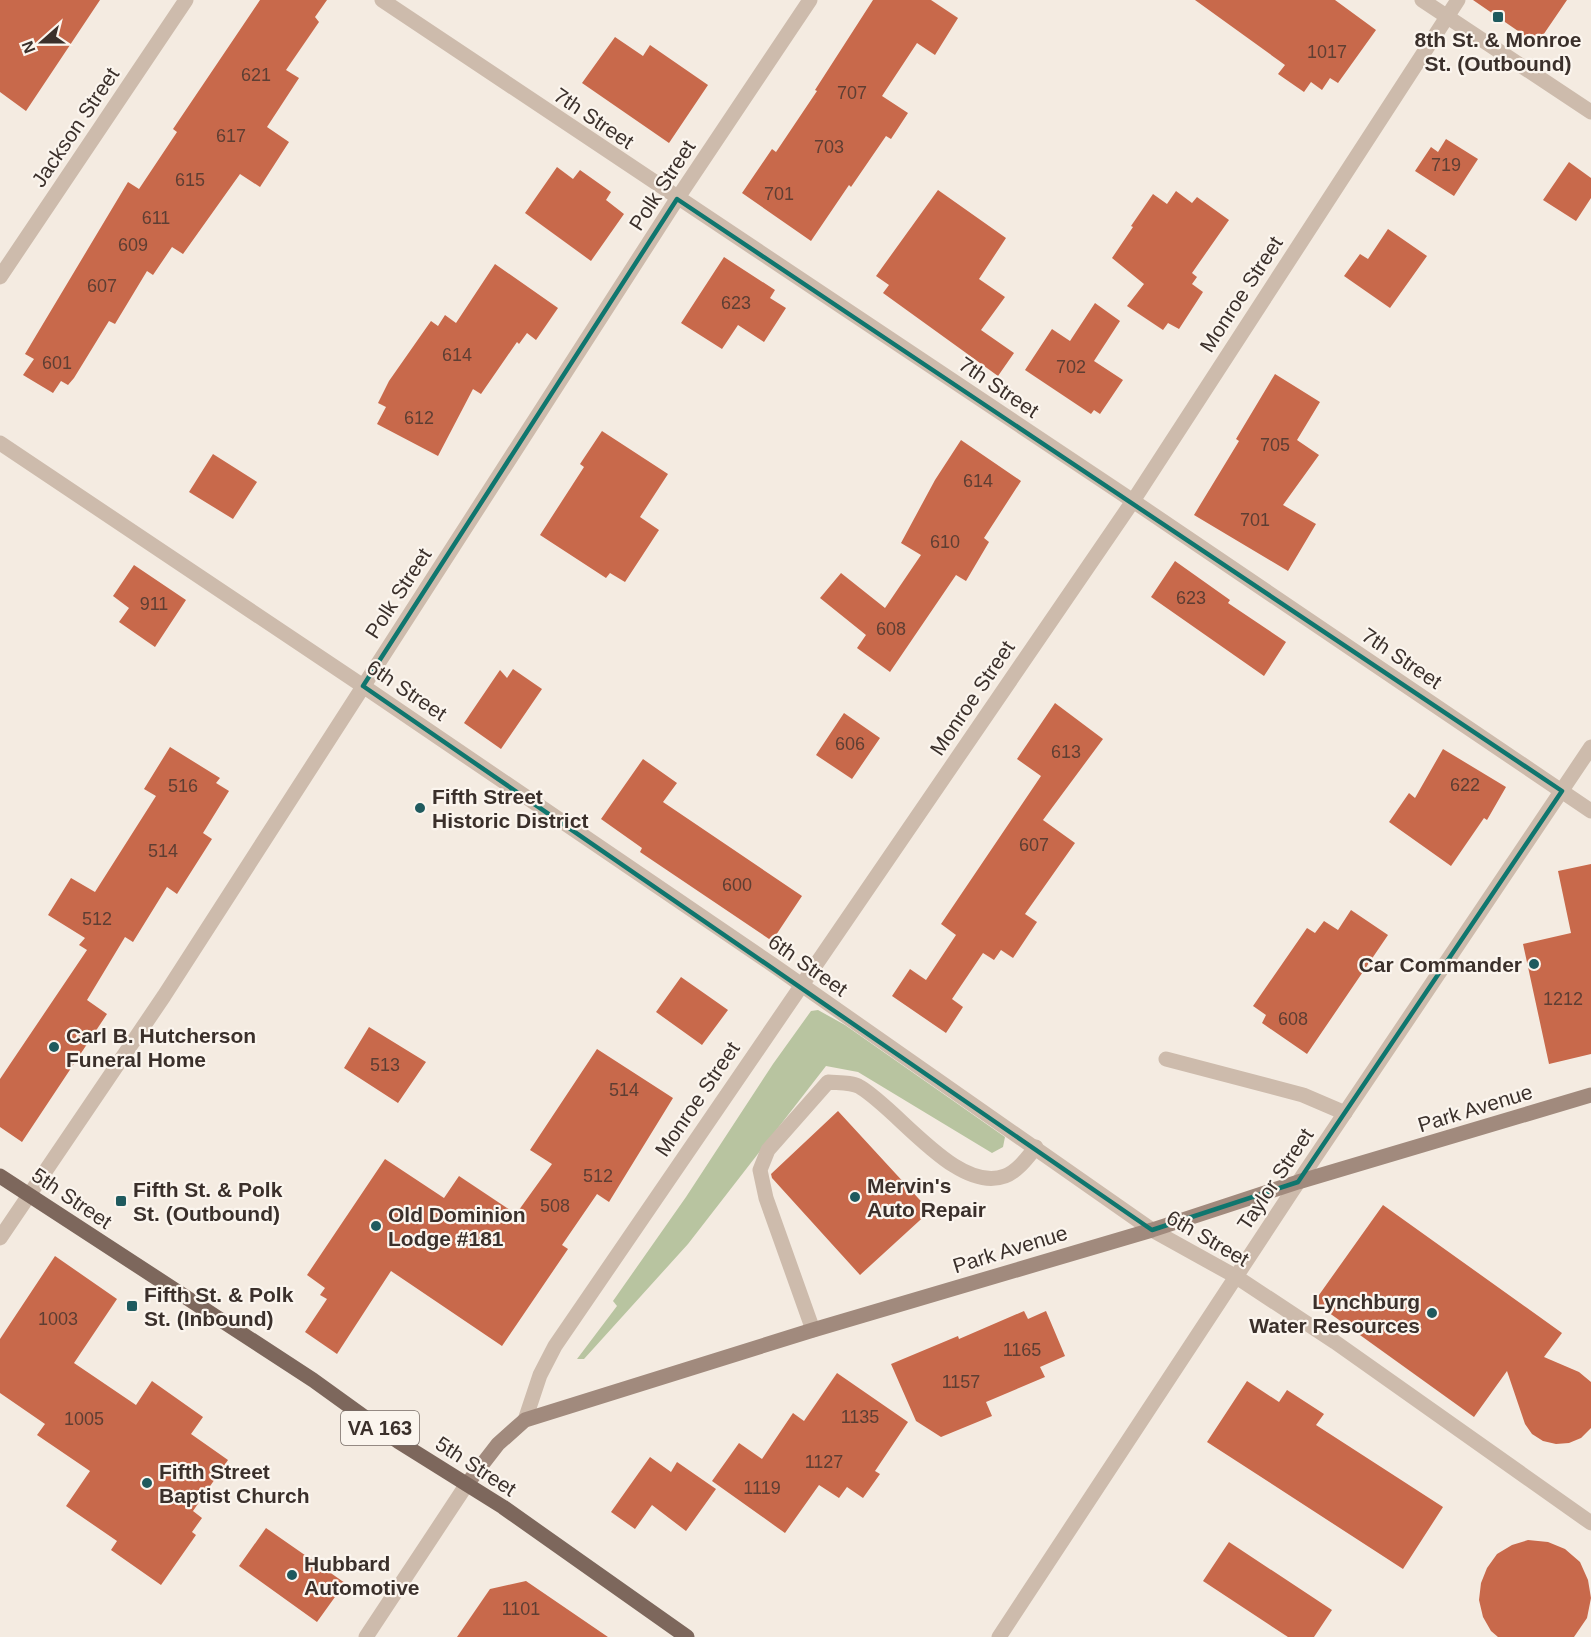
<svg xmlns="http://www.w3.org/2000/svg" width="1591" height="1637" font-family="Helvetica,sans-serif">
<style>
.green{fill:#b8c4a0}
.building{fill:#c8694b}
.lines{fill:none;stroke-linecap:round;stroke-linejoin:round}
.service{stroke:#cdbbac;stroke-width:15}
.minor{stroke:#cdbbac;stroke-width:15}
.tertiary{stroke:#cdbbac;stroke-width:15}
.secondary{stroke:#a18a7d;stroke-width:15}
.primary{stroke:#7d675c;stroke-width:15}
.marked{fill:none;stroke:#0f766e;stroke-width:4.5;stroke-linejoin:round}
.poi-dot{fill:#1f5a5e;stroke:#fbf5ee;stroke-width:2}
.labels{text-anchor:middle;dominant-baseline:central;stroke-width:4.5;stroke-linejoin:round;paint-order:stroke}
.number-label{font-size:18px;fill:#5e3e33}
.shield{fill:#fbf5ee;stroke:#756b66;stroke-width:1.5}
.shield-label{font-size:20px;font-weight:bold;fill:#3b302b}
.poi-label{font-size:21px;font-weight:bold;fill:#3b302b;stroke:#fbf5ee;text-anchor:start}
.street-label{font-size:21px;fill:#3b302b;stroke:#fbf5ee}
</style>
<rect width="100%" height="100%" fill="#f4ebe1"/>
<!-- green -->
<path class="green" d="M818,1010l27,15 160,112 -2,10 -11,6 -134,-81 -32,-6 -138,178 -104,115h-7l40,-53 -4,-5 73,-104 87,-133 38,-53z"/>
<!-- building -->
<path class="building" d="M0,0h100l-74,111 -26,-19z
M260,0h67l-12,17 4,5 -33,48 13,8 -32,49 22,15 -29,45 -20,-13 -57,80 -11,-7 -19,28 -6,-4 -32,53 -6,-3 -35,57 -6,7 -7,-4 -8,12 -30,-18 11,-16 -9,-5 103,-172 11,7 38,-57 -4,-3z
M873,0h58l27,18 -23,37 -18,-12 -35,53 26,17 -17,26 -5,-3 -35,51 -2,-2 -38,56 -69,-48 30,-44 4,3 41,-61 -2,-1z
M1195,0h140l41,30 -38,53 -8,-5 -8,12 -11,-8 -7,10 -26,-18 7,-9z
M1473,0h94l-30,44z
M615,37l28,19 7,-11 58,40 -39,58 -87,-60z
M1446,139l32,20 -24,37 -39,-25 16,-24 7,5z
M1569,162l22,16v20l-15,23 -33,-21z
M557,167l16,12 7,-9 31,22 -5,8 18,14 -33,47 -66,-48z
M938,190l68,48 -27,41 26,18 -24,33 33,23 -16,23 -115,-83 6,-8 -13,-9z
M1176,191l16,12 5,-6 32,23 -37,53 5,4 -5,7 11,8 -24,37 -11,-6 -5,7 -36,-24 17,-22 -32,-26 21,-31 -2,-1 22,-32 14,10z
M1388,229l39,27 -37,52 -46,-32 16,-22 8,5z
M724,257l51,33 -5,8 16,10 -22,34 -26,-17 -16,24 -41,-26z
M495,264l63,44 -22,32 -9,-7 -8,11 -2,-2 -36,52 -8,-5 -35,67 -61,-32 9,-17 -8,-4 11,-22 42,-60 7,5 7,-11 11,8z
M1095,303l25,18 -26,40 29,19 -23,34 -6,-4 -3,4 -66,-44 27,-41 18,12z
M1275,374l45,28 -23,38 22,15 -36,50 33,19 -28,47 -94,-56 45,-74 -3,-2z
M602,431l66,43 -28,43 19,13 -34,52 -15,-9 -4,5 -66,-43 44,-68 -4,-3z
M961,440l60,41 -37,57 5,4 -23,39 -10,-6 -66,97 -33,-24 9,-13 -46,-37 21,-25 44,35 36,-53 -20,-12 34,-63z
M213,454l44,28 -24,37 -44,-27z
M1175,561l55,39 -2,3 58,39 -22,34 -113,-79z
M134,565l52,35 -31,47 -36,-25 10,-14 -16,-12z
M513,669l29,20 -41,60 -37,-26 36,-53 7,8z
M1055,703l48,36 -60,81 32,23 -50,71 12,8 -24,36 -12,-8 -7,10 -11,-7 -31,46 11,8 -17,26 -54,-37 18,-27 16,11 30,-45 -15,-11 100,-148 -24,-17z
M844,713l36,25 -28,41 -36,-24z
M170,747l50,31 -4,5 13,8 -26,42 9,6 -35,55 -10,-7 -34,55 -8,-5 -38,63 20,14 -85,128 -22,-15v-48l87,-129 -8,-5 6,-7 -37,-23 23,-37 24,14 61,-96 -12,-7z
M1443,749l63,38 -19,33 -3,-2 -33,48 -62,-44 20,-29 6,5z
M643,759l34,24 -14,19 139,94 -30,45 -132,-89 2,-4 -41,-29z
M1591,864v190l-42,10 -26,-120 48,-11 -13,-62z
M1351,910l37,25 -81,119 -45,-31 4,-8 -13,-9 54,-78 8,5 9,-12 14,9z
M681,977l47,33 -26,35 -46,-33z
M369,1027l57,35 -28,41 -54,-35z
M597,1049l76,49 -64,104 -12,-8 -35,51 6,4 -66,97 -111,-75 -54,83 -32,-22 22,-33 -7,-4 5,-7 -18,-13 78,-116 59,39 15,-22 57,38 36,-50 -22,-14z
M838,1111l92,100 -70,64 -88,-97 -1,-4z
M1383,1205l179,128 -18,24 35,15 12,10v46l-10,10 -12,5 -13,1 -13,-3 -11,-7 -7,-10 -18,-53 -33,46 -160,-115z
M55,1256l62,43 -43,64 62,42 16,-24 51,36 -12,17 37,26 -35,51 9,7 -10,14 4,3 -35,50 -50,-35 6,-9 -51,-35 24,-35 -53,-36 8,-11 -45,-31v-54z
M1024,1311l4,8 18,-8 19,45 -25,11 5,10 -59,25 6,14 -51,21 -25,-16 -25,-57 67,-28 1,3z
M837,1373l71,49 -33,49 5,3 -17,24 -16,-11 -8,11 -20,-13 -34,48 -73,-52 27,-38 23,16 31,-46 11,8z
M1247,1381l32,21 8,-12 37,24 -8,11 127,82 -40,62 -196,-127z
M650,1457l21,15 6,-10 39,27 -30,42 -34,-26 -17,24 -24,-17z
M266,1528l79,55 -28,39 -78,-56z
M1528,1540l20,2 17,7 15,13 8,18 3,18 -4,20 -13,19h-76l-7,-6 -8,-14 -4,-17 2,-17 6,-15 10,-14 15,-9z
M1229,1542l103,68 -18,27h-26l-85,-56z
M526,1581l82,56h-151l33,-48z"/>
<g class="lines">
<!-- service -->
<path class="service" d="M1166,1059l137,36 42,18
M813,1330l-47,-132 -6,-28 8,-20 60,-68c10,1 24,0 32,5 39,23 97,107 145,89 13,-5 23,-19 31,-29"/>
<!-- minor -->
<path class="minor" d="M382,0l751,501 458,310
M0,277l186,-277
M0,443l363,243 410,279 379,265 83,46 100,66 256,181
M0,1238l164,-242 513,-797 133,-199
M525,1420l15,-45 15,-29 578,-845 325,-501
M366,1637l101,-153
M999,1637l292,-444 300,-446"/>
<!-- tertiary -->
<path class="tertiary" d="M1422,0l169,112"/>
<!-- secondary -->
<path class="secondary" d="M467,1484l31,-40 27,-24 288,-90 339,-100 146,-48 293,-87"/>
<!-- primary -->
<path class="primary" d="M0,1176l313,204 86,62 104,65 184,130"/>
</g>
<!-- marked area -->
<path class="marked" d="M677,199l885,592 -264,391 -146,48 -789,-544z"/>
<!-- markers -->
<g class="poi-dot">
<rect x="1492" y="11" width="12" height="12" rx="3"/>
<circle cx="420" cy="808" r="6"/>
<circle cx="1534" cy="964" r="6"/>
<circle cx="54" cy="1047" r="6"/>
<circle cx="855" cy="1197" r="6"/>
<rect x="115" y="1195" width="12" height="12" rx="3"/>
<circle cx="376" cy="1226" r="6"/>
<rect x="126" y="1300" width="12" height="12" rx="3"/>
<circle cx="1432" cy="1313" r="6"/>
<circle cx="147" cy="1483" r="6"/>
<circle cx="292" cy="1575" r="6"/>
</g>
<g class="labels">
<!-- number labels -->
<g class="number-label">
<text x="1327" y="52">1017</text>
<text x="256" y="75">621</text>
<text x="852" y="93">707</text>
<text x="231" y="136">617</text>
<text x="829" y="147">703</text>
<text x="1446" y="165">719</text>
<text x="190" y="180">615</text>
<text x="779" y="194">701</text>
<text x="156" y="218">611</text>
<text x="133" y="245">609</text>
<text x="102" y="286">607</text>
<text x="736" y="303">623</text>
<text x="457" y="355">614</text>
<text x="57" y="363">601</text>
<text x="1071" y="367">702</text>
<text x="419" y="418">612</text>
<text x="1275" y="445">705</text>
<text x="978" y="481">614</text>
<text x="1255" y="520">701</text>
<text x="945" y="542">610</text>
<text x="1191" y="598">623</text>
<text x="154" y="604">911</text>
<text x="891" y="629">608</text>
<text x="850" y="744">606</text>
<text x="1066" y="752">613</text>
<text x="1465" y="785">622</text>
<text x="183" y="786">516</text>
<text x="1034" y="845">607</text>
<text x="163" y="851">514</text>
<text x="737" y="885">600</text>
<text x="97" y="919">512</text>
<text x="1563" y="999">1212</text>
<text x="1293" y="1019">608</text>
<text x="385" y="1065">513</text>
<text x="624" y="1090">514</text>
<text x="598" y="1176">512</text>
<text x="555" y="1206">508</text>
<text x="58" y="1319">1003</text>
<text x="1022" y="1350">1165</text>
<text x="961" y="1382">1157</text>
<text x="860" y="1417">1135</text>
<text x="84" y="1419">1005</text>
<text x="824" y="1462">1127</text>
<text x="762" y="1488">1119</text>
<text x="521" y="1609">1101</text>
</g>
<!-- shield labels -->
<rect class="shield" x="341" y="1411" width="78" height="34" rx="4.5"/>
<g class="shield-label">
<text x="380" y="1428">VA 163</text>
</g>
<!-- poi labels -->
<g class="poi-label">
<text x="1498" y="39" text-anchor="middle">8th St. &amp; Monroe<tspan x="1498" dy="24">St. (Outbound)</tspan></text>
<text x="432" y="796">Fifth Street<tspan x="432" dy="24">Historic District</tspan></text>
<text x="1522" y="964" text-anchor="end">Car Commander</text>
<text x="66" y="1035">Carl B. Hutcherson<tspan x="66" dy="24">Funeral Home</tspan></text>
<text x="867" y="1185">Mervin's<tspan x="867" dy="24">Auto Repair</tspan></text>
<text x="133" y="1189">Fifth St. &amp; Polk<tspan x="133" dy="24">St. (Outbound)</tspan></text>
<text x="388" y="1214">Old Dominion<tspan x="388" dy="24">Lodge #181</tspan></text>
<text x="144" y="1294">Fifth St. &amp; Polk<tspan x="144" dy="24">St. (Inbound)</tspan></text>
<text x="1420" y="1301" text-anchor="end">Lynchburg<tspan x="1420" dy="24">Water Resources</tspan></text>
<text x="159" y="1471">Fifth Street<tspan x="159" dy="24">Baptist Church</tspan></text>
<text x="304" y="1563">Hubbard<tspan x="304" dy="24">Automotive</tspan></text>
</g>
<!-- street labels -->
<g class="street-label">
<text transform="translate(594 118) rotate(34)">7th Street</text>
<text transform="translate(75 127) rotate(-56)">Jackson Street</text>
<text transform="translate(662 185) rotate(-57)">Polk Street</text>
<text transform="translate(1241 294) rotate(-57)">Monroe Street</text>
<text transform="translate(999 387) rotate(34)">7th Street</text>
<text transform="translate(398 593) rotate(-57)">Polk Street</text>
<text transform="translate(1402 658) rotate(34)">7th Street</text>
<text transform="translate(407 690) rotate(34)">6th Street</text>
<text transform="translate(972 698) rotate(-56)">Monroe Street</text>
<text transform="translate(808 965) rotate(35)">6th Street</text>
<text transform="translate(697 1099) rotate(-56)">Monroe Street</text>
<text transform="translate(1475 1108) rotate(-17)">Park Avenue</text>
<text transform="translate(1275 1179) rotate(-56)">Taylor Street</text>
<text transform="translate(72 1198) rotate(34)">5th Street</text>
<text transform="translate(1208 1238) rotate(30)">6th Street</text>
<text transform="translate(1010 1249) rotate(-17)">Park Avenue</text>
<text transform="translate(476 1466) rotate(33)">5th Street</text>
</g>
</g>
<!-- north arrow -->
<g transform="translate(42 42) rotate(249)" stroke="#fbf5ee" stroke-width="4.5" paint-order="stroke">
<path d="M0-4.5L10 22L0 15L-10 22Z" fill="#3b302b"/>
<text y="-9" font-size="16" font-weight="bold" text-anchor="middle" fill="#3b302b">N</text>
</g>
</svg>
